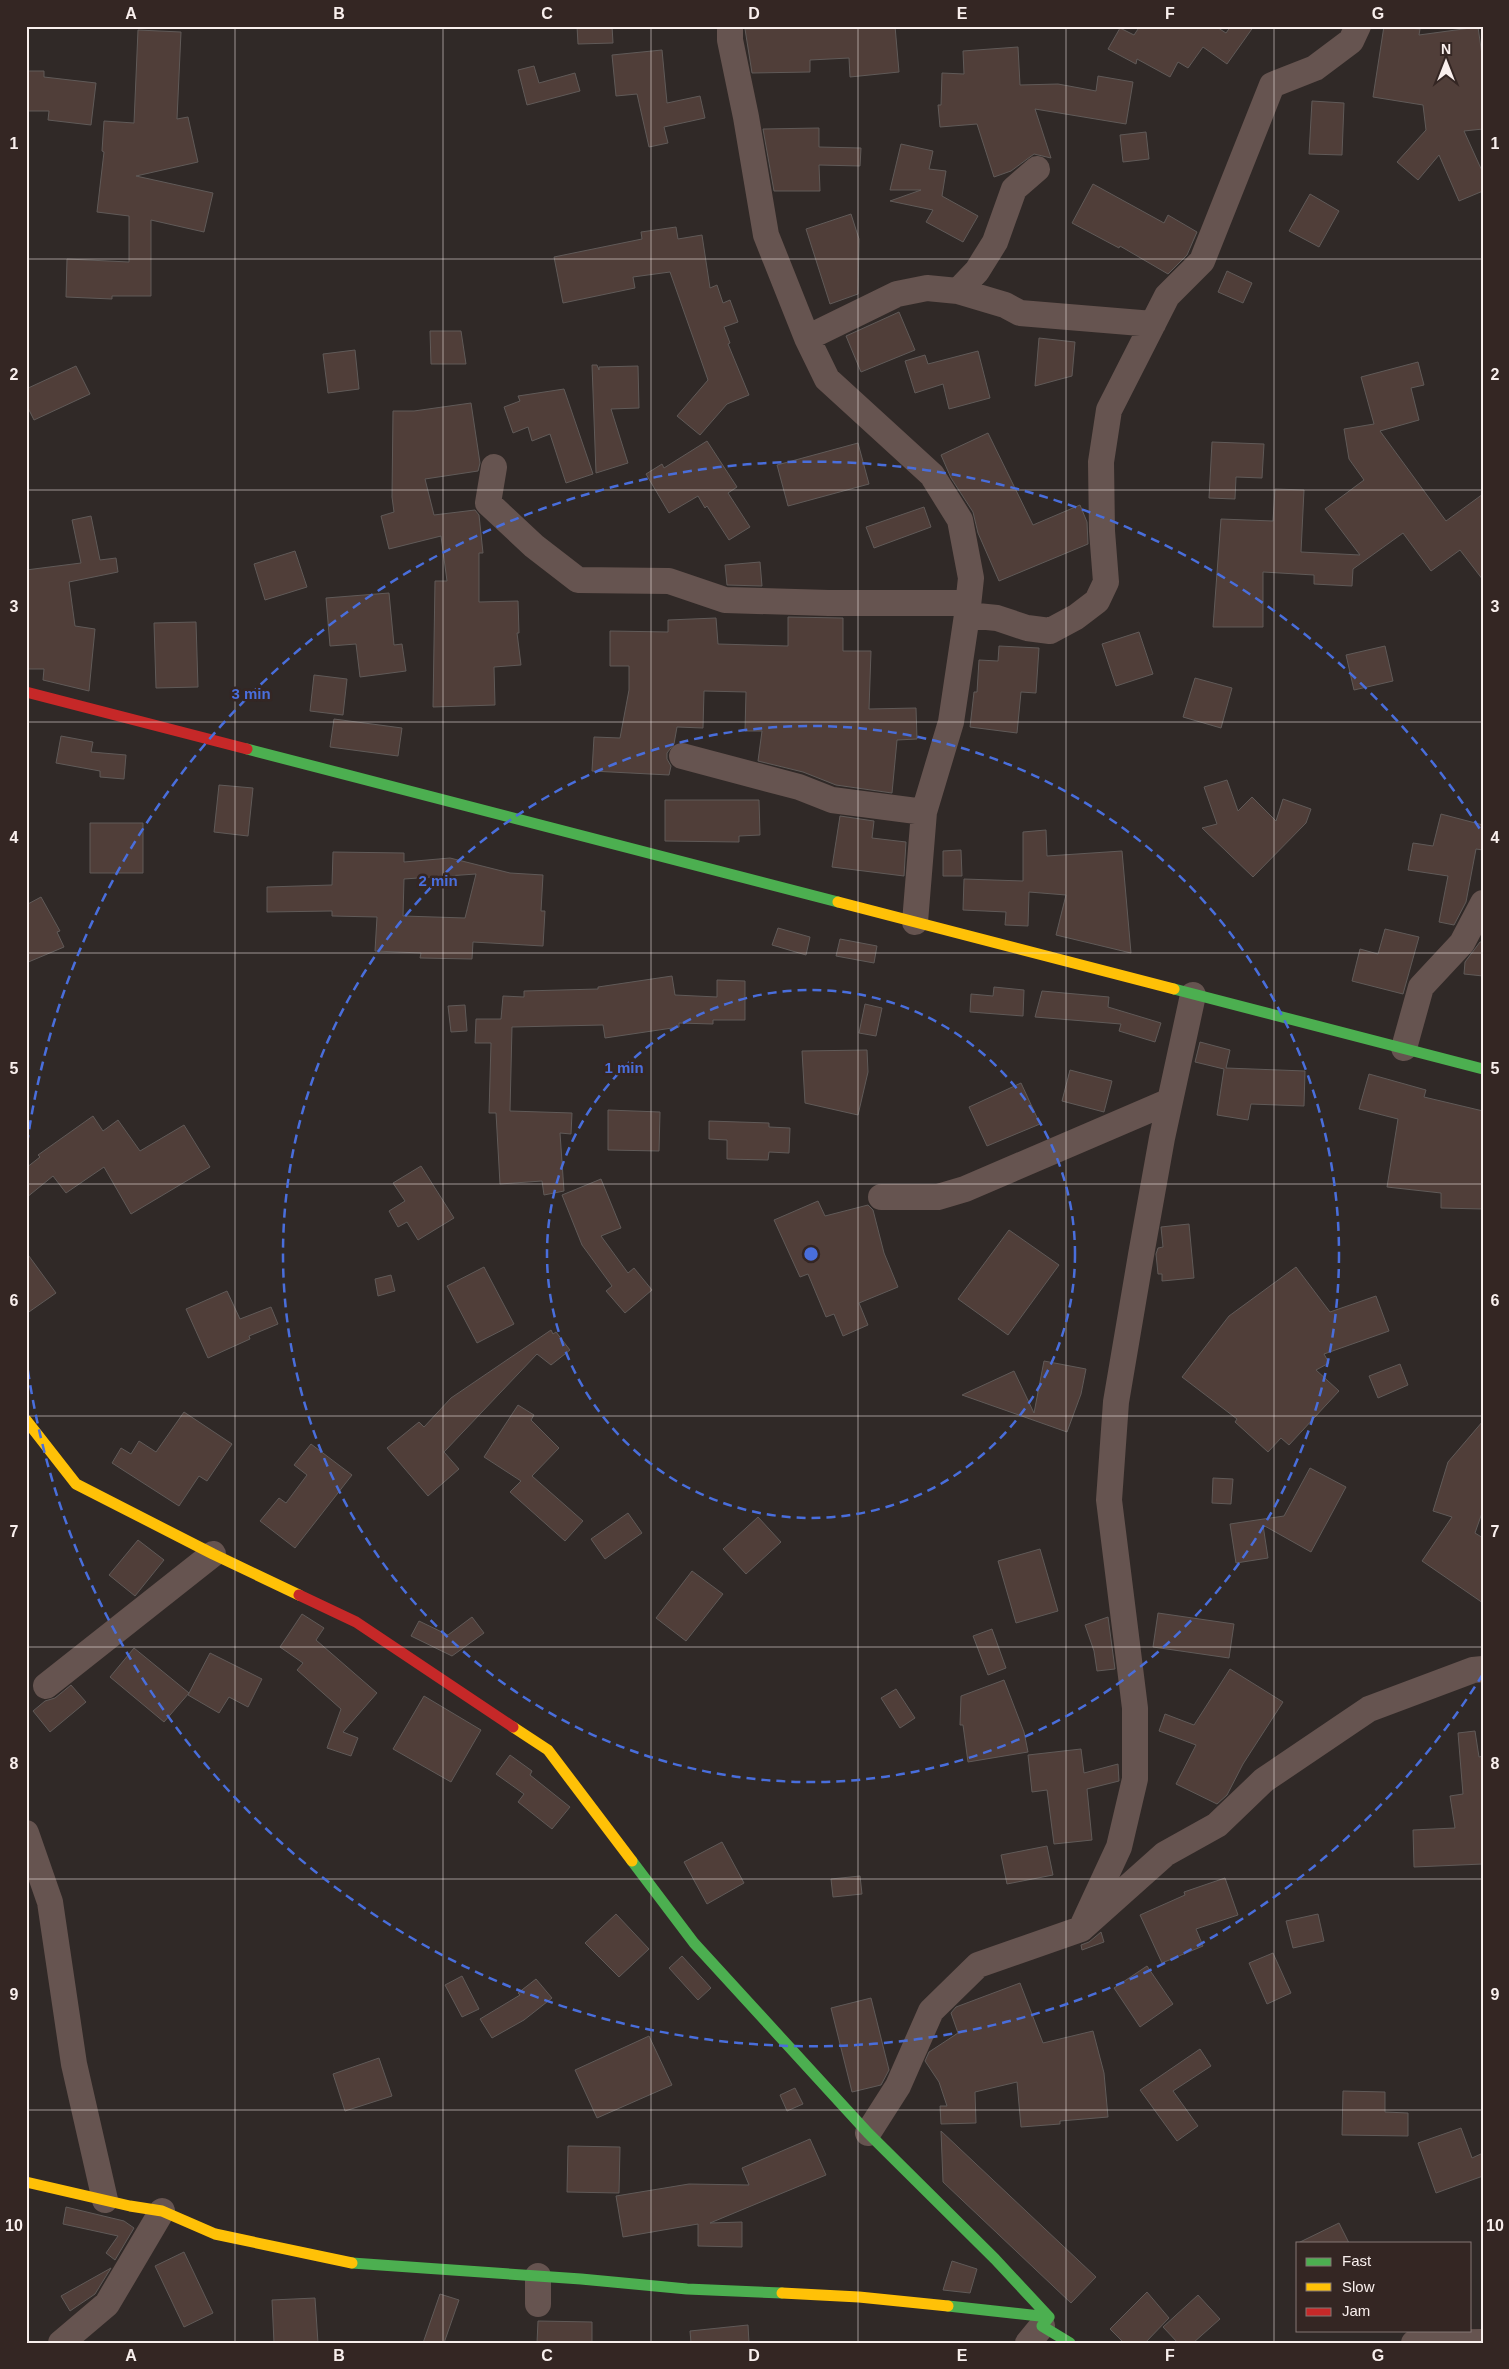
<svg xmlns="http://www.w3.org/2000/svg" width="1509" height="2369" font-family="Helvetica,sans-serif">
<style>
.building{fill:#503e39;stroke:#605a58;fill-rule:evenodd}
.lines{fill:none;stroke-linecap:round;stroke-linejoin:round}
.street{stroke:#665450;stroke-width:26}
.fast{stroke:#4caf50;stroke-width:11}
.slow{stroke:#ffc107;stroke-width:11}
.jam{stroke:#c62828;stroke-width:11}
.grid{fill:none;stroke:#f9efed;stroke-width:1;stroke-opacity:0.55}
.ring{fill:none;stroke:#496edc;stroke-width:2.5;stroke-dasharray:9 6}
.centre{fill:#496edc;stroke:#342623;stroke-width:2.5}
.ring-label{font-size:15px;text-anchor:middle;font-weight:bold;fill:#496edc;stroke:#342623;stroke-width:5;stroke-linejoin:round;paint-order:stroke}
.neatline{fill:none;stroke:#f9efed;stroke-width:2}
.grid-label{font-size:16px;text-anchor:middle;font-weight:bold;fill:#f9efed}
</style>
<rect width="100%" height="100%" fill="#302927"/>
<!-- building -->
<path class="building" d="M577,26h35l1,17 -35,1z
M823,26h72l4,46 -49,5 -1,-19 -39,2v12l-58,1 -7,-44 78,-1z
M1140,26h75l11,7 5,-7h23l-27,38 -24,-17 -15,21 -10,-6 -8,15 -33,-18 -1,5 -28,-15 12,-21 14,7z
M1384,26l36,3 -1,6 59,-8 5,35v67l-19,2 19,42v18l-24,10 -20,-46 -21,25 -21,-18 29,-32 -3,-25 -50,-8z
M138,30l43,2 -4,87 11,-2 10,45 -62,14 77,17 -9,39 -53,-12v76h-39v3l-46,-2 1,-38 62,3v-46l-32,-4 7,-60 -2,-1 2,-30 30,2z
M1018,47l2,38 38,-1 38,7 2,-15 35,6 -7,42 -91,-15 16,49 -17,-4 -23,17 -17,6 -17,-53 -37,3 -2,-22h3l1,-32 22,1 -1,-23z
M662,50l5,53 33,-7 5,22 -41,9 4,16 -19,4 -12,-53 -21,2 -4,-41z
M534,66l5,17 36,-10 5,18 -53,14 -9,-35z
M26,71h18v6l52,6 -5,42 -43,-5 1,-9h-23z
M1312,101l32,2 -2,52 -33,-1z
M819,128v19l42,1 -1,18 -41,-1 1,26h-46l-11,-62z
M1146,132l3,27 -26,3 -3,-27z
M901,144l32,7 -4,18 17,2 -4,25 36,20 -15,26 -37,-20 7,-12 -43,-9 31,-11h-31z
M1093,184l71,39 4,-8 29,17 -10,23 -19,19 -48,-28 -1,2 -47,-25z
M1310,194l29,17 -20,36 -30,-16z
M851,214l8,25 -1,55 -28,10 -24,-75z
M676,227l2,12 24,-4 8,53 7,-3 6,18 7,-3 8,22 -14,5 6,16 -2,1 21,51 -22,9 -27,31 -23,-19 31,-36 -38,-108 -37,5 2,11 -72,15 -9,-46 88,-18 -1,-7z
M1227,271l25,12 -9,20 -25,-11z
M899,312l16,38 -54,22 -15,-36z
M430,331h31l5,33h-35z
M1039,338l36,4 -3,34 -37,10z
M355,350l4,39 -31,4 -5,-39z
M978,351l12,47 -41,11 -6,-25 -28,9 -10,-32 20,-6 3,9z
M1418,362l6,23 -13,3 8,32 -39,11 66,90 37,-27v86l-23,-30 -29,21 -28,-38 -50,36 -1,17 -38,-2v-9l-51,-3v55h-50l8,-108 52,2 2,-32 29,1 -3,62 59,3 -35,-46 39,-29 -15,-21 -5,-30 30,-5 -13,-47z
M592,365h5l2,5v-3l39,-1 1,42 -28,1 17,54 -32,10z
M76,366l14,28 -56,26 -8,-16v-15z
M564,389l29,85 -27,9 -16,-49 -18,7 -4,-14 -15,6 -9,-26 16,-6 -2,-5z
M471,403l9,60 -2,8 -53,8 9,36 41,-5 4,5 4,38h-4v49l39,-1 1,32h-2l4,32 -27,2 1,38 -62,2 2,-126h12l-6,-45 -52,13 -8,-33 13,-4 -2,-15 1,-86h21z
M988,433l45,92 47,-20 7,17 1,22 -89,37 -21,-48 -5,-21 -22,-34 -10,-23z
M707,441l30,46 -9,6 22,34 -21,13 -22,-34 -2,2 -7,-12 -29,17 -23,-39 16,-10 2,4z
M1212,442l52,2 -2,34 -26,-1 -1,22 -26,-1z
M858,443l11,41 -81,22 -11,-41z
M924,507l7,20 -57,21 -8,-21z
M91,516l9,44 16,-2 2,14 -49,10 6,44 20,3 -6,62 -46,-11 1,-11h-18v-99l55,-7 -9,-43z
M295,551l12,36 -42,13 -11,-36z
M760,562l2,24 -35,-1 -2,-20z
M389,593l5,52 8,-1 4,27 -46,6 -4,-33 -26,2 -4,-48z
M788,617l55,1v33h28l-2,58 47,-1 1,31 -20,1 -5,53 -56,-8 -33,-13 -45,-11 4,-30h-17l1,-39 -42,-1 -1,37 -26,-1 -3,17 -7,9v6l4,7 -2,9 -77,-4 2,-34 26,1 9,-48v-24h-19v-35l58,1v-12l48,-2 2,26 70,2z
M196,622l2,65 -42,1 -2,-65z
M1139,632l14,42 -37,12 -14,-42z
M999,646l40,2 -3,45 -15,-1 -4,41 -47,-6 4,-35h3l2,-32 19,1z
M1385,646l8,35 -39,9 -8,-35z
M314,675l33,4 -4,36 -33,-4z
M1195,678l37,10 -11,40 -38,-11z
M334,719l68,9 -4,28 -68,-9z
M61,736l32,6 -2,10 35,3 -2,24 -24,-2v-6l-44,-8z
M1227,780l11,31 14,-14 24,24 7,-22 28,10 -5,14 -53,54 -51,-49 15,-4 -13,-37z
M219,785l34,3 -5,48 -34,-4z
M665,800h94l1,35 -21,1v6l-74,-1z
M1441,814l42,11v25l-7,-1 -10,53 -12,23 -15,-3 9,-46 -40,-6 5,-27 20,3z
M840,816l34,5 -2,17 34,4 -2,34 -72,-9z
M90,823h53v50h-53z
M1046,830l1,26 75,-5 9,102 -75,-18 10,-40 -37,-3 -1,34 -23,-1 1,-13 -43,-2 1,-31 59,2v-49z
M961,850l1,26h-19v-25z
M333,852l71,1v9l46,-4 60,15 33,2 -2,36h4l-2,35 -70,-4 -1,17 -52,-1 1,-5 -46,-2 2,-34 -45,-1v-5l-65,1v-25l65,-2zM476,874l-11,44 -62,-2 1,-37z
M41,897l19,34 -3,1 7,15 -38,16v-58z
M778,928l32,9 -4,18 -34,-10z
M1385,929l34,8 -16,57 -51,-13 8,-32 18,5z
M840,939l37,7 -3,17 -38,-7z
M1480,942h3v34l-19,-2 1,-12z
M672,976l3,19 42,2v-17l28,1v39h-32v4l-34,-1v4l-74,11 -2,-13 -91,2 -2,84 62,2 -1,21 -11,-1 4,58 -20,4 -2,-14 -42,3 -4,-71h-7l2,-70h-16l1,-24h25l2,-23 21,1v-6l74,-2v-2z
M994,987l30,3 -1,26 -53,-4 1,-18 22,2z
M1042,991l67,6 -1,10 53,16 -6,19 -36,-11 2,-7 -86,-7z
M865,1004l17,4 -6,28 -17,-3z
M465,1005l2,26 -16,1 -3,-26z
M1200,1042l30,8 -4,18 79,3 -1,35 -53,-2 -3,16 -31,-5 7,-46 -29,-7z
M867,1050l1,22 -10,43 -53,-12 -3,-52z
M1070,1070l42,11 -8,31 -42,-11z
M1369,1074l57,16 -2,7 59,14v98l-42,-1v-15l-54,-6 11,-68 -39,-10z
M1021,1083l19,41 -53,22 -18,-39z
M608,1110l52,2 -1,39 -51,-1z
M93,1116l10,15 15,-11 22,31 44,-26 26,42 -79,47 -27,-47 -38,26 -13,-17 -27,22v-30l14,-11 -2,-2z
M709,1121l60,2v4l21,1 -1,25 -20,-1 -1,8 -41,-1v-19l-18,-1z
M421,1166l33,52 -36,22 -11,-18 -9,5 -9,-16 16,-10 -12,-18z
M601,1179l20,49 -20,8 27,37 6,-5 18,22 -27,23 -19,-22 6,-5 -30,-41 -20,-50z
M818,1201l7,15 43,-11 5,5 11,43 14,34 -39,16 9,22 -25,11 -9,-22 -8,3 -18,-43 -8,3 -26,-57z
M1189,1224l5,54 -32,3v-7h-4l-2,-20 2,-6 5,-1 -2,-20z
M1009,1230l50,35 -51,70 -50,-36z
M26,1252l30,41 -30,21z
M484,1267l30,57 -37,19 -30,-57z
M1296,1267l34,45 46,-16 13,35 -65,23 5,9 -13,7 23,21 -50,54 -8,-7 -13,14 -33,-30 2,-3 -55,-42 47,-61z
M391,1275l4,16 -17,5 -3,-17z
M227,1291l13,28 31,-12 7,17 -29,12 1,3 -42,19 -22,-49z
M551,1330l2,4 3,-2 14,18 -19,15 -14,-11 -93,98 15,17 -31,27 -41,-48 32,-26 5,5 27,-29z
M1044,1361l42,8 -5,25 -14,38 -105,-37 52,-24 20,42z
M1400,1364l8,21 -30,13 -9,-22z
M518,1405l16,10 -3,5 28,28 -27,28 51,45 -18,20 -55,-49 11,-11 -37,-24z
M184,1412l48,32 -25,37 -8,-5 -20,30 -67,-43 9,-15 10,6 8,-13 17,11z
M1483,1421v89l-8,23 8,5v65l-61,-42 30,-44 -19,-6 15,-49z
M311,1444l41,31 -57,73 -35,-27 19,-23 7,5 21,-28 -13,-10z
M1310,1468l36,19 -35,65 -48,-27 5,33 -32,5 -6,-39 54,-8z
M1213,1478l20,1 -2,25 -19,-1z
M628,1513l14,20 -37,26 -14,-20z
M758,1517l23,25 -35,32 -23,-25z
M138,1540l26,20 -29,36 -26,-21z
M1040,1549l18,62 -42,12 -18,-62z
M692,1571l31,23 -37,47 -30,-23z
M1158,1613l76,11 -5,34 -76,-11z
M302,1614l22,14 -8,12 61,53 -34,39 15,6 -7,18 -24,-8 14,-39 -44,-39 6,-7 -23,-16z
M472,1617l12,16 -32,23 -41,-20 8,-15 29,14z
M1108,1617l7,52 -18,2 -3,-20 -9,-26z
M992,1629l14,39 -18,7 -15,-39z
M134,1648l55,45 -25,29 -54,-45z
M210,1653l52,26 -14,28 -19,-10 -10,16 -31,-18z
M1230,1669l53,33 -40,62 -16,31 -10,9 -41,-20 20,-39 -37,-14 6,-17 29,11z
M1004,1680l20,52 4,20 -60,10 -5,-37h-3l1,-29z
M71,1685l15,17 -36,30 -17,-21 12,-10 10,-3z
M896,1689l19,29 -15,10 -19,-30z
M424,1696l57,34 -30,52 -58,-33z
M1475,1731l4,26 4,-1v108l-69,3 -1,-37 42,-2 -5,-32 13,-2 -5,-61z
M1081,1749l3,24 34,-9 1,17 -32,8 5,51 -38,4 -7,-54 -15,2 -4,-37z
M510,1755l22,16 -2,4 40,32 -18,22 -34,-27 6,-8 -28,-20z
M722,1842l22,41 -37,21 -23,-42z
M1047,1846l6,29 -46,9 -6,-29z
M860,1876l2,18 -29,3 -2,-18z
M1225,1878l13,37 -42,14 7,17 -41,17 -22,-48 45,-20 -1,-3z
M616,1914l33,35 -30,28 -34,-34z
M1318,1914l6,27 -31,7 -7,-27z
M1101,1932l3,10 -22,8 -1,-5 8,-3z
M1273,1953l18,40 -24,11 -18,-41z
M682,1956l29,32 -13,12 -29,-32z
M1147,1966l26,38 -33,23 -26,-39z
M462,1976l17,33 -17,8 -17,-32z
M536,1979l16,19 -28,22 -32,18 -12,-19 40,-24 -2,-2z
M1020,1983l23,60 50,-12 11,42 4,44 -48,4v3l-39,3 -4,-45 -42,10 1,31 -35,1 -1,-18h7l-8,-24 -14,-21 4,-9 29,-19 -7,-20 5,-6z
M871,1998l18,72 -8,15 -29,7 -21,-84z
M649,2036l23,49 -75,33 -22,-48z
M1200,2049l11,17 -38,25 25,35 -21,15 -37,-51z
M379,2058l13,38 -47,15 -12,-37z
M795,2088l8,16 -16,7 -7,-16z
M1343,2091l42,1v20l23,1v23l-66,-1z
M1461,2128l11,30 11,-5v23l-47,17 -18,-50z
M941,2131l155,146 -25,26 -128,-121z
M810,2139l16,36 -116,48 32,-1v25l-44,-1v-22l-75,13 -7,-41 73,-12 60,1 -7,-17z
M568,2146l52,1 -1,46 -52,-1z
M66,2207l58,14 10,7 -19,32 -9,-7 12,-17 -55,-12z
M1339,2223l10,20h-51z
M184,2252l29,61 -29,14 -29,-61z
M952,2261l25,8 -7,24 -27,-3z
M111,2268l-16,26 -25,17 -9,-15z
M1147,2292l22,26 -24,25h-21l-14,-14z
M440,2294l19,6 -15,43h-21z
M1198,2295l22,24 -27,24h-15l-15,-16z
M315,2298l3,45h-44l-2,-43z
M538,2321l54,1v21h-55z
M748,2325l1,18h-58l-1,-12z"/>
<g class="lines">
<!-- street -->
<path class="street" d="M730,26v14l16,77 20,118 41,103 20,41 105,96 28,45 11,58 -4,37 -16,107 -27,90 -9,110
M958,291l19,-20 18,-29 19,-53 23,-20
M807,338l90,-44 30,-6 31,3 47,14 15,8 133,11
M494,467l-6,36 46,43 44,34 91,1 56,19 104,3h138
M967,615l30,3 30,10 23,3 26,-14 21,-16 9,-19 -4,-51 -1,-69 8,-52 58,-114 35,-35 70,-176 43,-17 36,-27 7,-15
M682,756l117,31 33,13 92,12
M1404,1048l17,-61 41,-44 21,-40
M881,1197h57l27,-8 205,-88
M46,1686l167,-132
M26,1833l24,69 24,162 31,136
M1081,1929l38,-82 16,-68v-71l-26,-208 7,-98 25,-147 21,-117 31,-143
M868,2133l30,-47 33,-75 47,-46 103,-36 84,-75 52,-29 47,-45 105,-71 104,-39 10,-1
M538,2276v28
M61,2343l46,-39 55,-93
M1028,2343l14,-17
M1414,2343l69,-1"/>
<!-- fast -->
<path class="fast" d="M247,749l591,153
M1174,989l309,80
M632,1861l62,82 174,190 127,126 54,58 -7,9 28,17
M352,2263l229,16 106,10 95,4
M948,2306l101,11"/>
<!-- slow -->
<path class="slow" d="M838,902l336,87
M26,1420l50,64 137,70 86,41
M513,1727l35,23 84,111
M26,2182l104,24 32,5 53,23 137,29
M782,2293l77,4 89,9"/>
<!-- jam -->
<path class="jam" d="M26,692l221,57
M299,1595l57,27 157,105"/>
</g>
<!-- grid -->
<path class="grid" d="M235,26v2317M443,26v2317M651,26v2317M858,26v2317M1066,26v2317M1274,26v2317M26,259h1457M26,490h1457M26,722h1457M26,953h1457M26,1184h1457M26,1416h1457M26,1647h1457M26,1879h1457M26,2110h1457"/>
<!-- distance rings -->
<g class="ring">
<circle cx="811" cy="1254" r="264"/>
<circle cx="811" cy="1254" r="528"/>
<path d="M1483 1674A792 792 0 0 1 27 1364M27 1144A792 792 0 0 1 1483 834"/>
</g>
<circle cx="811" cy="1254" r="8" class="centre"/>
<g class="ring-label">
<text x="251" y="699">3 min</text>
<text x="438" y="886">2 min</text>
<text x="624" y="1073">1 min</text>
</g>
<!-- border -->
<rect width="1509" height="2369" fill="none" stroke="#342623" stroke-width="55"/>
<!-- legend -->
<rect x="1296" y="2242" width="175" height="90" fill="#342623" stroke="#837674"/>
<rect x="1306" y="2258" width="25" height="8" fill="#4caf50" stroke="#837674"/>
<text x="1342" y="2266" font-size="15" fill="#f9efed">Fast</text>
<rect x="1306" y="2283" width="25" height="8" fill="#ffc107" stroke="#837674"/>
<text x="1342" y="2292" font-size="15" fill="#f9efed">Slow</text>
<rect x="1306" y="2308" width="25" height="8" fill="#c62828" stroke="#837674"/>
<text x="1342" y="2316" font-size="15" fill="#f9efed">Jam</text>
<!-- north arrow -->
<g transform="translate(1446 62)" stroke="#342623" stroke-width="4" paint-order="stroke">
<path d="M0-4L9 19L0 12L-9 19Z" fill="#f9efed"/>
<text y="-8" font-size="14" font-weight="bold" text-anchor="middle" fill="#f9efed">N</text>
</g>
<rect x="28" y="28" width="1454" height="2314" class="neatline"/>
<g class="grid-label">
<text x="131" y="19">A</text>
<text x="339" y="19">B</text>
<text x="547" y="19">C</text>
<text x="754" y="19">D</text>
<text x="962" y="19">E</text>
<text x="1170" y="19">F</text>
<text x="1378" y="19">G</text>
<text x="14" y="149">1</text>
<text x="1495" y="149">1</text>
<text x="14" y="380">2</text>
<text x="1495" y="380">2</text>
<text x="14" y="612">3</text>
<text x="1495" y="612">3</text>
<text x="14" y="843">4</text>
<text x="1495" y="843">4</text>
<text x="14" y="1074">5</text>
<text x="1495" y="1074">5</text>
<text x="14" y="1306">6</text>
<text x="1495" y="1306">6</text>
<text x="14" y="1537">7</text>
<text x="1495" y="1537">7</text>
<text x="14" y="1769">8</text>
<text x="1495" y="1769">8</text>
<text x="14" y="2000">9</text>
<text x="1495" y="2000">9</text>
<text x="14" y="2231">10</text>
<text x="1495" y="2231">10</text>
<text x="131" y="2361">A</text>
<text x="339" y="2361">B</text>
<text x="547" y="2361">C</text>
<text x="754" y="2361">D</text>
<text x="962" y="2361">E</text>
<text x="1170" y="2361">F</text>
<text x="1378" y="2361">G</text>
</g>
</svg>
